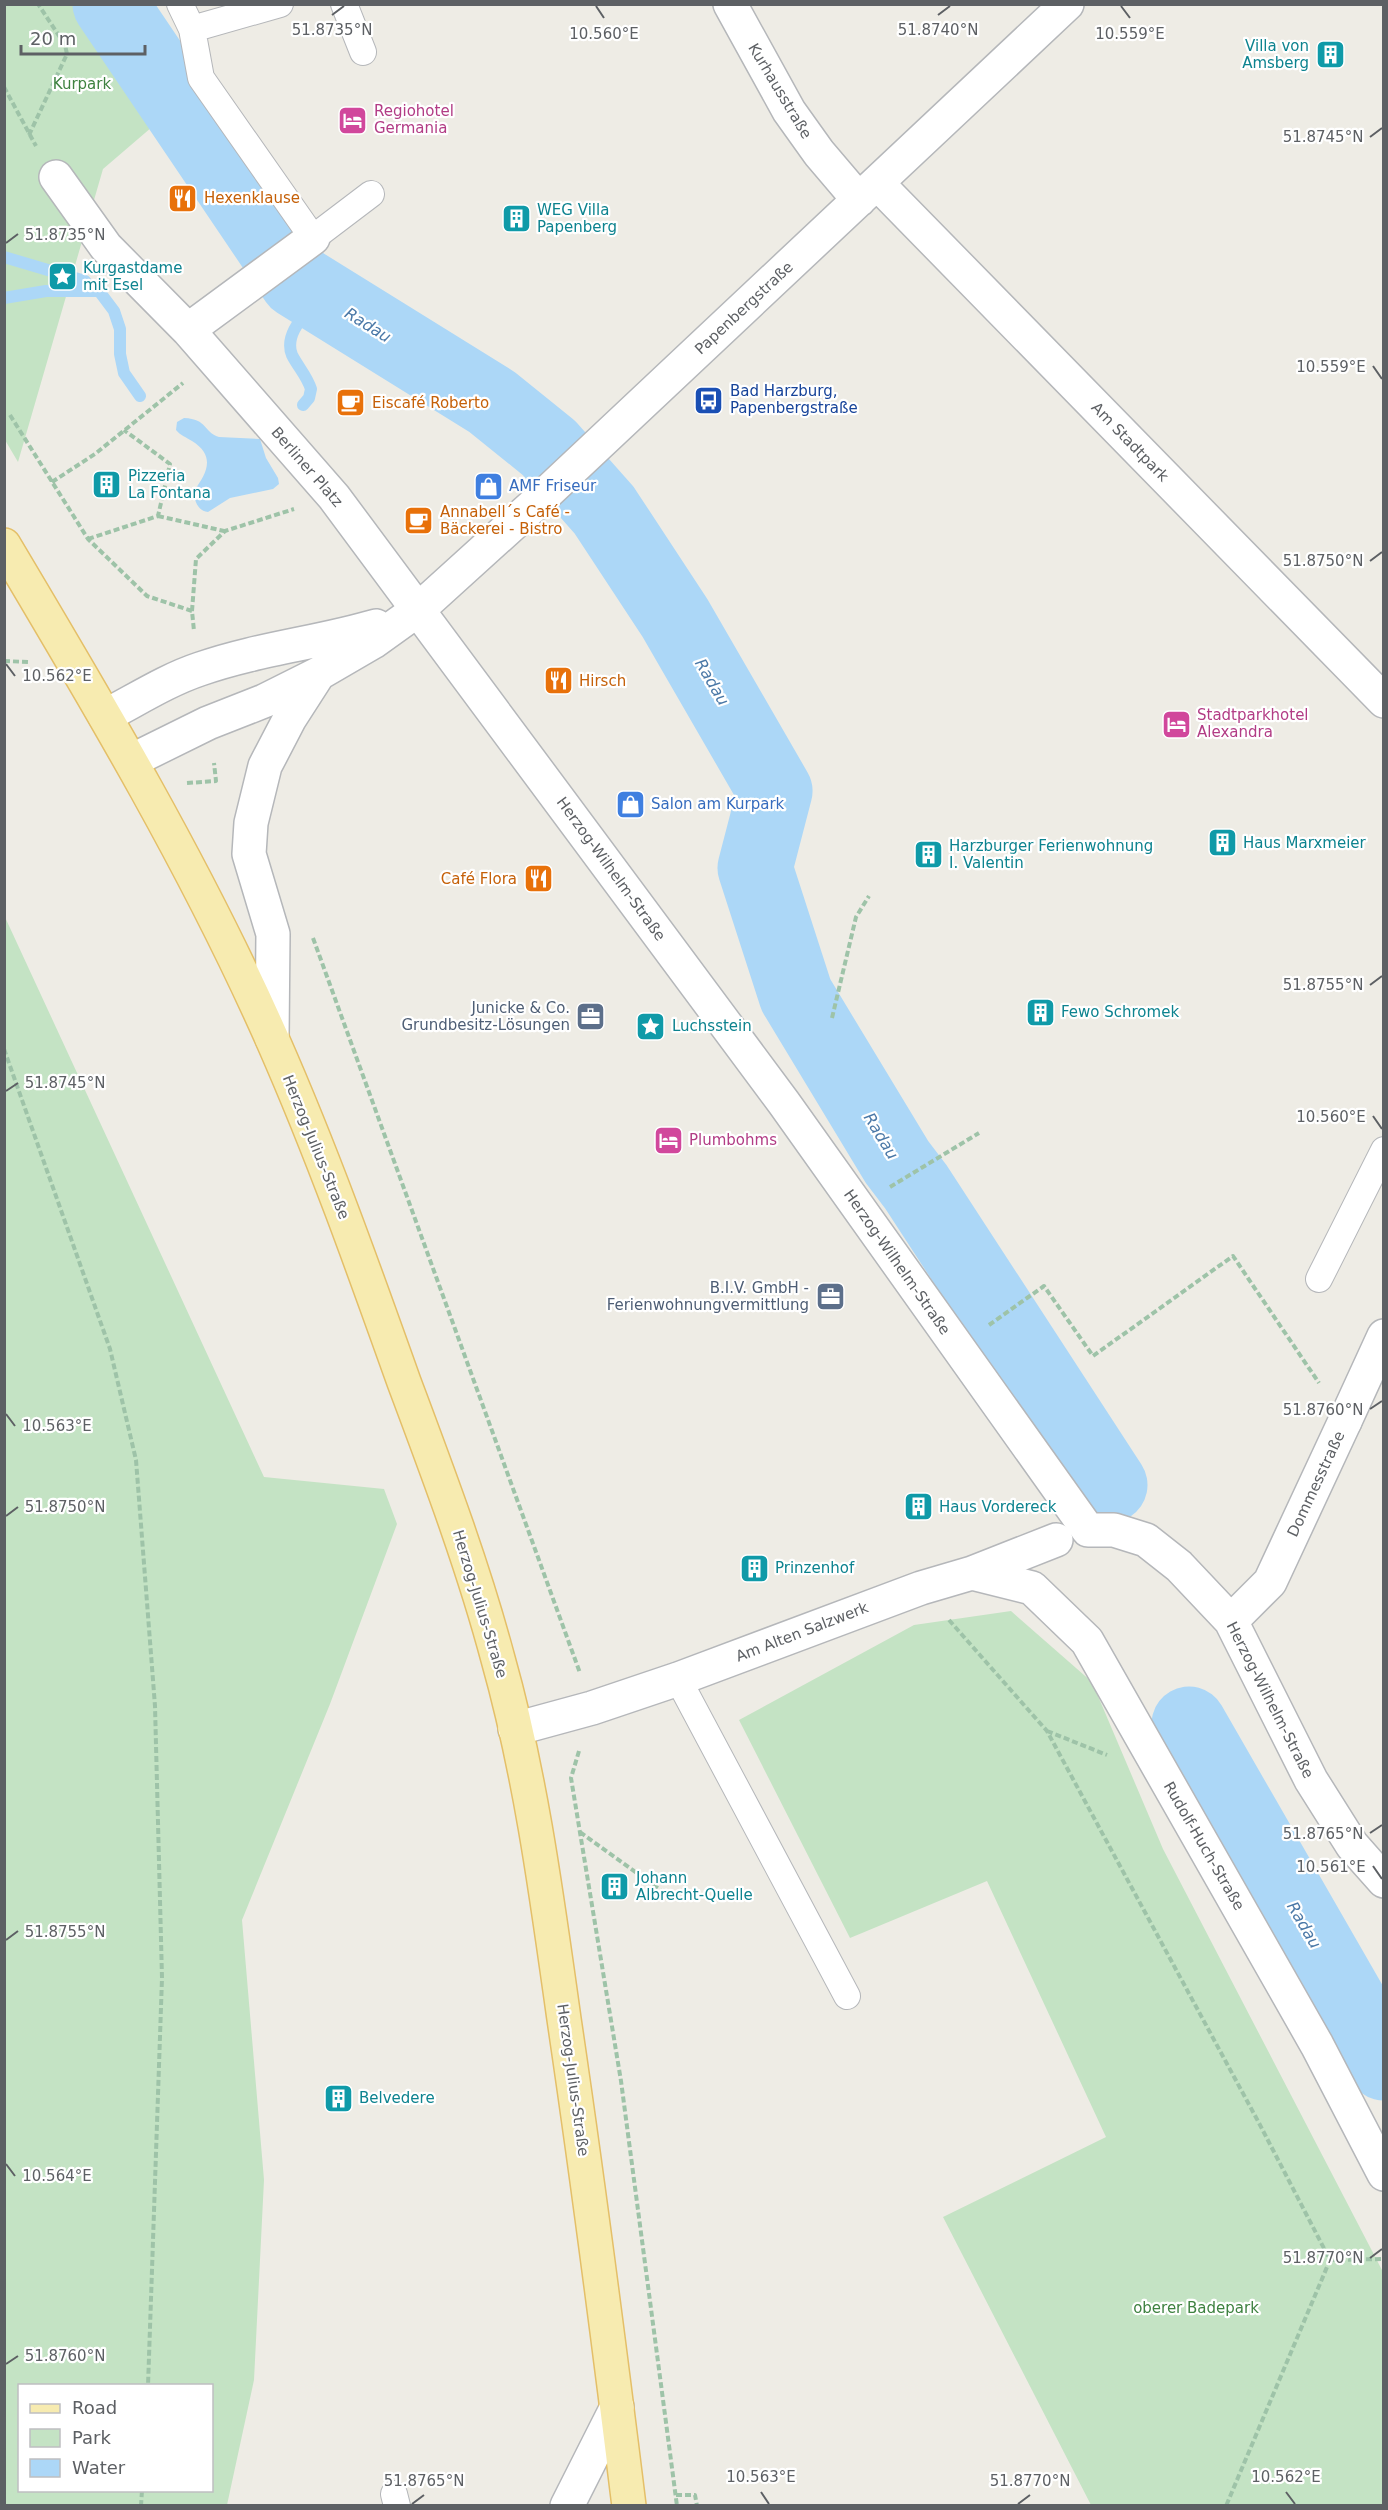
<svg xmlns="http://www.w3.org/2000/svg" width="1388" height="2510" font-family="'DejaVu Sans',sans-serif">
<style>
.green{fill:#c4e3c4;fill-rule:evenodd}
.water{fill:#acd7f7}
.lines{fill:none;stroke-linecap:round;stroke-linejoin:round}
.stream{stroke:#acd7f7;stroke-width:12}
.river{stroke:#acd7f7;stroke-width:75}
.service-casing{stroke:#b5b7ba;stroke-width:28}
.pedestrian-casing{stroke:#b5b7ba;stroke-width:36}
.minor-casing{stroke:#b5b7ba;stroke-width:36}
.primary-casing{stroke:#e4bf68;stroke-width:36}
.path{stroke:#9ec3a8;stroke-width:4;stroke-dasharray:6 3;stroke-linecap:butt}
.service{stroke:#fff;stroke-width:26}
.pedestrian{stroke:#fff;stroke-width:33}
.minor{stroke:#fff;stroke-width:33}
.primary{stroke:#f7ebb0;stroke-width:33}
.ticks{fill:none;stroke:#5d6064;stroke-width:2}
.labels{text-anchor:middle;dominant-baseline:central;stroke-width:4.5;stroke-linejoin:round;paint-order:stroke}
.culture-label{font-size:15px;fill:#0d838f;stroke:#fff;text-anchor:start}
.park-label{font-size:15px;fill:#3e8240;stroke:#fff}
.street-label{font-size:15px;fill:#5d6064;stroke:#fff}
.hotel-label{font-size:15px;fill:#b23c85;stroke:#fff;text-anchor:start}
.food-label{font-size:15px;fill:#c56008;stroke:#fff;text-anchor:start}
.transit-label{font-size:15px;fill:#164399;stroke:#fff;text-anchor:start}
.shop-label{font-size:15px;fill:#366cbe;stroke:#fff;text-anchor:start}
.service-label{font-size:15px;fill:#4e5e75;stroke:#fff;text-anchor:end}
.water-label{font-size:16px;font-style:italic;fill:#4a78a7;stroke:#fff}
.ticks-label{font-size:15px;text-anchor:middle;fill:#5d6064;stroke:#fff;stroke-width:4.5;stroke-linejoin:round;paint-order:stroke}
</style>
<rect width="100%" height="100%" fill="#eeece5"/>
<!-- green -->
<path class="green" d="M5,5h119l63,92 -84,72 -85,293 -13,-22z
M4,915l260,562 120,12 13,35 -67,180 -88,216 22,260 -10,200 -27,125h-222zM20,2386h192v104h-192z
M1011,1611l81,71 71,167 220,423v233h-292l-148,-288 163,-80 -119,-256 -137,57 -111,-218 175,-95z"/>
<!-- water -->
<path class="water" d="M184,418c24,1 19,14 35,19l41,2 6,19 12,20 1,6 -6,5 -43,9 -22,14c-10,-1 -14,-11 -14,-21 13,-18 22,-35 -2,-50 -6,-4 -11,-5 -16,-11l1,-8z"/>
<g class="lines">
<!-- stream -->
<path class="stream" d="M4,257l81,24 7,9 7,1
M4,298l42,-7h53l15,20 6,18v25l4,19 16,23
M303,405l6,-7 2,-9c-4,-13 -13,-22 -19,-34 -9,-22 16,-43 28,-59"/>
<!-- river -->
<path class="river" d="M110,4l187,277 195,121 57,46 55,62 71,108 100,173 -20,77 41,127 101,167 19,25 194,298
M1189,1724l195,339"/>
<defs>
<path id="service" d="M180,4l12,25
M280,4l-88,25 9,49 112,160 58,-44
M344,4l19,48
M1319,1279l65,-129
M678,1679l169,317
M394,2494l3,12"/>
<path id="pedestrian" d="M56,177l50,70 82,83 146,167 450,606 304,427h26l32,10 33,26 52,55 80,159 41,65 32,36
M188,330l125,-92
M1231,1621l39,-39 75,-161"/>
<path id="minor" d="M730,4l59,107 30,42 40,47
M877,183l507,518
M105,716c31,-16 62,-36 95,-47 57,-20 118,-26 176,-43
M131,761l77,-38 56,-22 54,-27 55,-32 46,-33 117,-106 531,-499
M272,1038l1,-104 -24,-80 2,-31 14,-57 25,-48 27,-42
M1345,1421l39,-85
M972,1573l60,15 55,53 230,404 67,129
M515,1729l77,-21 86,-29 243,-91 51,-15 84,-33
M567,2506l50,-99"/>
<path id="primary" d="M4,545c96,161 193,324 269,496 49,111 90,226 131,341 34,91 69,183 94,277 33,117 49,239 66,360 24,162 45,324 65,487"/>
</defs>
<!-- service casing -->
<use href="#service" class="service-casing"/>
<!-- pedestrian casing -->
<use href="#pedestrian" class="pedestrian-casing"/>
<!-- minor casing -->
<use href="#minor" class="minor-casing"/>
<!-- primary casing -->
<use href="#primary" class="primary-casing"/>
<!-- path -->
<path class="path" d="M4,87l32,59
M29,135l38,-81 -2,-9 -27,-41
M10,415l78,124 59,57 45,15 2,20
M52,482l43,-28 88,-71
M158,516l66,15
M88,539l70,-23 12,-52 -46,-34
M192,611l4,-52 29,-28 69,-22
M4,661l24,1
M187,783l29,-2 -2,-18
M313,938l267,735
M832,1018l24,-101 13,-21
M4,1049l106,300 26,111 19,246 7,272 -14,408
M890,1187l89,-54
M989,1325l55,-39 49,70 140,-100 86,127
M949,1620l98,111 212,392 71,137 -104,246
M1047,1731l60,24
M579,1751l-8,27 50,303 56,425
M580,1832l83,60
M1330,2260l54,-1
M676,2495h19l2,11
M141,2506l1,-16"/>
<!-- service -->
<use href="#service" class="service"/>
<!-- pedestrian -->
<use href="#pedestrian" class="pedestrian"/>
<!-- minor -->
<use href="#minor" class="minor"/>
<!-- primary -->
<use href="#primary" class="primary"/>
</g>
<!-- ticks -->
<path class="ticks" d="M596,6l8,12M1121,6l9,12M332,15l12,-9M938,15l12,-9M1370,137l12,-9M6,243l12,-9M1373,366l9,13M1370,561l12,-9M6,664l9,12M1370,985l12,-9M6,1091l12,-8M1373,1116l9,13M1370,1409l12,-8M6,1414l9,12M6,1516l12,-9M1370,1833l12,-8M1373,1866l9,13M6,1940l12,-9M6,2164l9,12M1370,2258l12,-9M6,2364l12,-8M761,2492l8,12M1286,2492l9,12M412,2504l12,-9M1018,2504l12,-9"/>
<!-- icons -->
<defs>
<symbol id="building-square" viewBox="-11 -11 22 22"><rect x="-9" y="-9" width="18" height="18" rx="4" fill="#0f9aa8" stroke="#fff"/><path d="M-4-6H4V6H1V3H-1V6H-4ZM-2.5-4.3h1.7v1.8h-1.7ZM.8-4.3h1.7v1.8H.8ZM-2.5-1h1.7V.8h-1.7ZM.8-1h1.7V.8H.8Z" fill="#fff"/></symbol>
<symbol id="hotel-square" viewBox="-11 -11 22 22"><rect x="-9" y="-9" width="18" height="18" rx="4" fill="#d1479c" stroke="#fff"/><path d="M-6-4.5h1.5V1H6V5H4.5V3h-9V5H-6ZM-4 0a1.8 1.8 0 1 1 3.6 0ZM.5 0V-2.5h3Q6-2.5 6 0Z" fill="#fff"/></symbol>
<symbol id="restaurant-square" viewBox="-11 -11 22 22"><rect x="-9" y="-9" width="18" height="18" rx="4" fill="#e8710a" stroke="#fff"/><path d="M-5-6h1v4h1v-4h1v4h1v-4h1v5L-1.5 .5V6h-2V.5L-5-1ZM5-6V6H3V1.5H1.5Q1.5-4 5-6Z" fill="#fff"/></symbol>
<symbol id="sight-square" viewBox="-11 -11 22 22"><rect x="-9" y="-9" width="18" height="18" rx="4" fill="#0f9aa8" stroke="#fff"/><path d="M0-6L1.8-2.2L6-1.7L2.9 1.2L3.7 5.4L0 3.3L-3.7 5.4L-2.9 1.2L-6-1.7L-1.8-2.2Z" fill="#fff"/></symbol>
<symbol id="bus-square" viewBox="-11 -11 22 22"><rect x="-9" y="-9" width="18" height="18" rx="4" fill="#1a4fb4" stroke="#fff"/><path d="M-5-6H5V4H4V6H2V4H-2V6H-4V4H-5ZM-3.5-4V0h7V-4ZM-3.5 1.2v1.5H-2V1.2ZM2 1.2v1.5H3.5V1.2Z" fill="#fff"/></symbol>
<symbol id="cafe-square" viewBox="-11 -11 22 22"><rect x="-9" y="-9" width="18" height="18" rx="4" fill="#e8710a" stroke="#fff"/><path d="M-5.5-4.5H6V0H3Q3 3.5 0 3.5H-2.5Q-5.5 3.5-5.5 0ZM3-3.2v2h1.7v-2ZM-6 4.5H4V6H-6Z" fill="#fff"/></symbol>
<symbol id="shop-square" viewBox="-11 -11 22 22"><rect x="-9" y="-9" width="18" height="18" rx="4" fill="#3f7fe0" stroke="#fff"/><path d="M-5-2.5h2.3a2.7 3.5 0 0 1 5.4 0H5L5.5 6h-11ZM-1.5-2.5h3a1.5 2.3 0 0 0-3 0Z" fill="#fff"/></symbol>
<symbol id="office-square" viewBox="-11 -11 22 22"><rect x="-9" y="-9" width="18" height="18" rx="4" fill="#5c6f8a" stroke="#fff"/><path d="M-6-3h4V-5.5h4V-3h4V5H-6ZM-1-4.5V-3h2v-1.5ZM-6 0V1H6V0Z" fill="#fff"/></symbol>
</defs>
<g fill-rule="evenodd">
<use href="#building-square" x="1314" y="38" width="33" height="33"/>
<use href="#hotel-square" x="336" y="104" width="33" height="33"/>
<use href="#restaurant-square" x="166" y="182" width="33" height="33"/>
<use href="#building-square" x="500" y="202" width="33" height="33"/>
<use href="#sight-square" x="46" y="260" width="33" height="33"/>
<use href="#bus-square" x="692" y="384" width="33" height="33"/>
<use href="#cafe-square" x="334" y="386" width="33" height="33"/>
<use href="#building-square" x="90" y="468" width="33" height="33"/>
<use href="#shop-square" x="472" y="470" width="33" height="33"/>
<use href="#cafe-square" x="402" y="504" width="33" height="33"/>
<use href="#restaurant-square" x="542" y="664" width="33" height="33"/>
<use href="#hotel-square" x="1160" y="708" width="33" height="33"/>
<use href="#shop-square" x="614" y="788" width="33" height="33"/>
<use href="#building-square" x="1206" y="826" width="33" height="33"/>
<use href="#building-square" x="912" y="838" width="33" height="33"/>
<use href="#restaurant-square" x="522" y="862" width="33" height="33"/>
<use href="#building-square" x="1024" y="996" width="33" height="33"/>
<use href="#office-square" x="574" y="1000" width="33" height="33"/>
<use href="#sight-square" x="634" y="1010" width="33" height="33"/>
<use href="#hotel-square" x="652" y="1124" width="33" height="33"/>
<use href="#office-square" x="814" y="1280" width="33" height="33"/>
<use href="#building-square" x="902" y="1490" width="33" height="33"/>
<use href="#building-square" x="738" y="1552" width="33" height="33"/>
<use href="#building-square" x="598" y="1870" width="33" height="33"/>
<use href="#building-square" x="322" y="2082" width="33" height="33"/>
</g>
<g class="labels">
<!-- culture labels -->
<g class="culture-label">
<text x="1309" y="46" text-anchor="end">Villa von<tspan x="1309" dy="17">Amsberg</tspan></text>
<text x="537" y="210">WEG Villa<tspan x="537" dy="17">Papenberg</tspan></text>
<text x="83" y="268">Kurgastdame<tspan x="83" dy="17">mit Esel</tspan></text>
<text x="128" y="476">Pizzeria<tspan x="128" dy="17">La Fontana</tspan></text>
<text x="1243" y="843">Haus Marxmeier</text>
<text x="949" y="846">Harzburger Ferienwohnung<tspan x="949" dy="17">I. Valentin</tspan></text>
<text x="1061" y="1012">Fewo Schromek</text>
<text x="672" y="1026">Luchsstein</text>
<text x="939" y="1507">Haus Vordereck</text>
<text x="775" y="1568">Prinzenhof</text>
<text x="636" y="1878">Johann<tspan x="636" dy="17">Albrecht-Quelle</tspan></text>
<text x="359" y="2098">Belvedere</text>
</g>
<!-- park labels -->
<g class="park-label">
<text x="82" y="84">Kurpark</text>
<text x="1196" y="2308">oberer Badepark</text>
</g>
<!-- street labels -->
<g class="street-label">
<text transform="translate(780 91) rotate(59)">Kurhausstraße</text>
<text transform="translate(744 308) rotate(-43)">Papenbergstraße</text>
<text transform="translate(1130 442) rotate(46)">Am Stadtpark</text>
<text transform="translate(307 467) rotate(49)">Berliner Platz</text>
<text transform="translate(611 869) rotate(54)">Herzog-Wilhelm-Straße</text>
<text transform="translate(316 1147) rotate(68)">Herzog-Julius-Straße</text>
<text transform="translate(897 1262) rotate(55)">Herzog-Wilhelm-Straße</text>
<text transform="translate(1316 1484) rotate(-65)">Dommesstraße</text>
<text transform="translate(480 1604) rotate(73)">Herzog-Julius-Straße</text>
<text transform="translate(802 1632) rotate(-21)">Am Alten Salzwerk</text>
<text transform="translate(1270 1700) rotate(63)">Herzog-Wilhelm-Straße</text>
<text transform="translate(1204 1846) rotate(60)">Rudolf-Huch-Straße</text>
<text transform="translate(573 2080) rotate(82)">Herzog-Julius-Straße</text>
</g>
<!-- hotel labels -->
<g class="hotel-label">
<text x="374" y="111">Regiohotel<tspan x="374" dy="17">Germania</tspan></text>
<text x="1197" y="715">Stadtparkhotel<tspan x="1197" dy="17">Alexandra</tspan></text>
<text x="689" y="1140">Plumbohms</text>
</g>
<!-- food labels -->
<g class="food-label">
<text x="204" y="198">Hexenklause</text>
<text x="372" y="403">Eiscafé Roberto</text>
<text x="440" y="512">Annabell´s Café -<tspan x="440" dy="17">Bäckerei - Bistro</tspan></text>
<text x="579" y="681">Hirsch</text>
<text x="517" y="879" text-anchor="end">Café Flora</text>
</g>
<!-- transit labels -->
<g class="transit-label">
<text x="730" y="391">Bad Harzburg,<tspan x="730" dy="17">Papenbergstraße</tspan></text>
</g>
<!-- shop labels -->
<g class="shop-label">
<text x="509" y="486">AMF Friseur</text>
<text x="651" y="804">Salon am Kurpark</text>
</g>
<!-- service labels -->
<g class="service-label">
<text x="570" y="1008">Junicke &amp; Co.<tspan x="570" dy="17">Grundbesitz-Lösungen</tspan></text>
<text x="809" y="1288">B.I.V. GmbH -<tspan x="809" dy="17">Ferienwohnungvermittlung</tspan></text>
</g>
<!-- water labels -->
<g class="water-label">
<text transform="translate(368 325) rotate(32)">Radau</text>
<text transform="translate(712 682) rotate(60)">Radau</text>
<text transform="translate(881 1136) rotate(59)">Radau</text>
<text transform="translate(1304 1925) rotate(60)">Radau</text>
</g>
</g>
<g class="ticks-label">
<text x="332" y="35">51.8735°N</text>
<text x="938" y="35">51.8740°N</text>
<text x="604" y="39">10.560°E</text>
<text x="1130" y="39">10.559°E</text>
<text x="1323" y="142">51.8745°N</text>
<text x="65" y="240">51.8735°N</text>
<text x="1331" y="372">10.559°E</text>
<text x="1323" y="566">51.8750°N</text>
<text x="57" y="681">10.562°E</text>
<text x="1323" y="990">51.8755°N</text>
<text x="65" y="1088">51.8745°N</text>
<text x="1331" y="1122">10.560°E</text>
<text x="1323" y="1415">51.8760°N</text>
<text x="57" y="1431">10.563°E</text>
<text x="65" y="1512">51.8750°N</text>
<text x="1323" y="1839">51.8765°N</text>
<text x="1331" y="1872">10.561°E</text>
<text x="65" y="1937">51.8755°N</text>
<text x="57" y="2181">10.564°E</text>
<text x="1323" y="2263">51.8770°N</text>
<text x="65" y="2361">51.8760°N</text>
<text x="761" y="2482">10.563°E</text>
<text x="1286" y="2482">10.562°E</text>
<text x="424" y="2486">51.8765°N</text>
<text x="1030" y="2486">51.8770°N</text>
</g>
<!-- border -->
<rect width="1388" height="2510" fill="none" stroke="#5d6064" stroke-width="12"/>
<!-- legend -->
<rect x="18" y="2384" width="195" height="108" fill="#ffffff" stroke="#bebfc1" stroke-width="1.5"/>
<rect x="30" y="2404" width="30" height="9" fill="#f7ebb0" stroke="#bebfc1" stroke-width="1.5"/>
<text x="72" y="2414" font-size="18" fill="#5d6064">Road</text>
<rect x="30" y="2429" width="30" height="18" fill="#c4e3c4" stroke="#bebfc1" stroke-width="1.5"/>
<text x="72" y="2444" font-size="18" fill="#5d6064">Park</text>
<rect x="30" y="2459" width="30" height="18" fill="#acd7f7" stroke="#bebfc1" stroke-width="1.5"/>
<text x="72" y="2474" font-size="18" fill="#5d6064">Water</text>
<!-- scale -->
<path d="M21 45v9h124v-9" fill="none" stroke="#5d6064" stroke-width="3"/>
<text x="30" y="45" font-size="18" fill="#5d6064" stroke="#ffffff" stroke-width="4.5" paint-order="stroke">20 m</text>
</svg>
